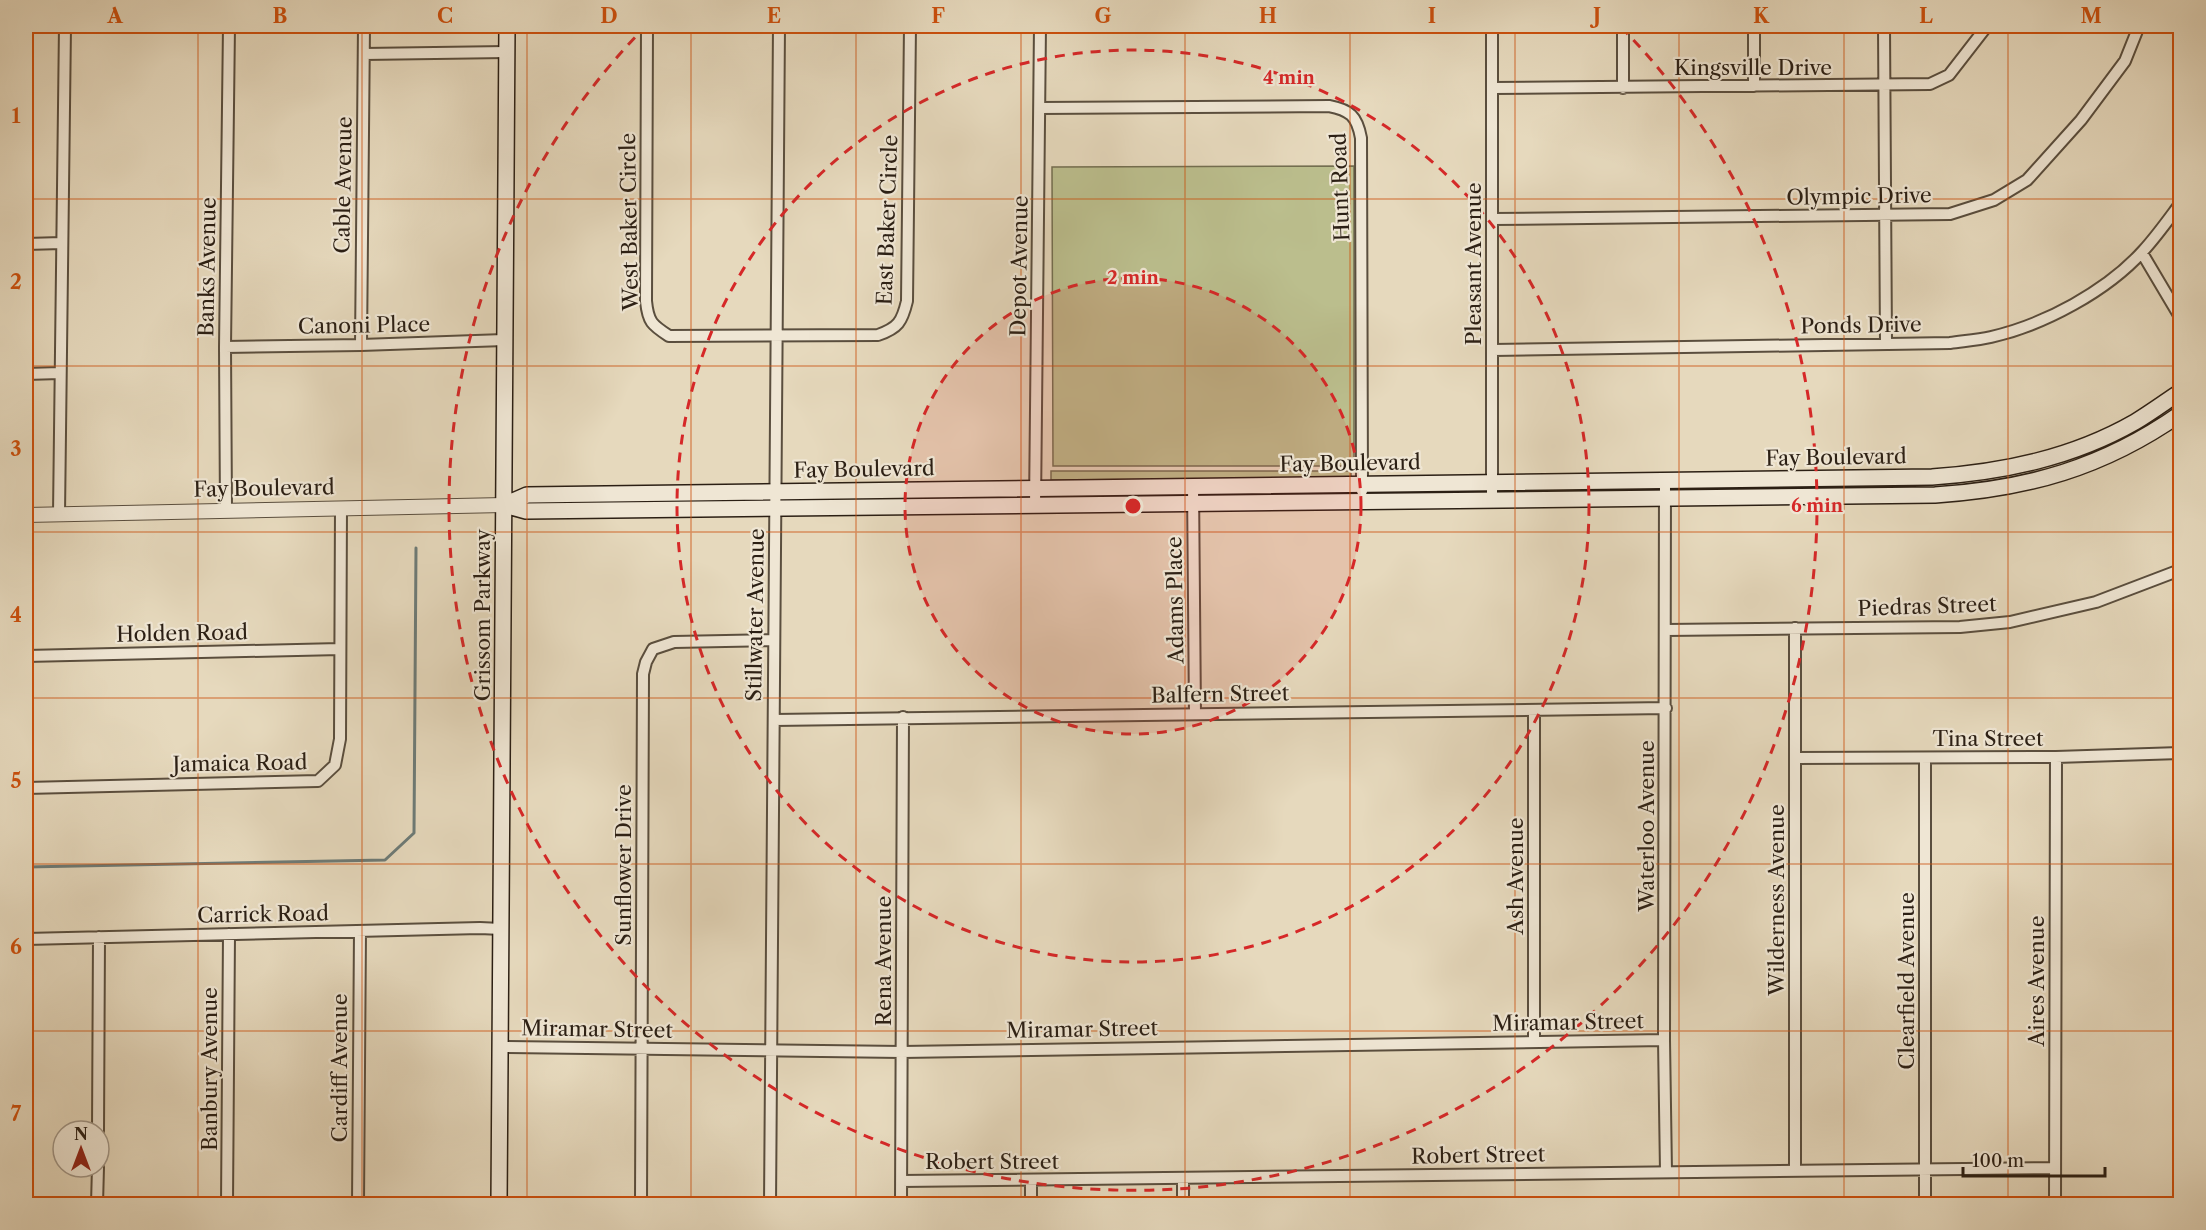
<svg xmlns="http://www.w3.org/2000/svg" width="2206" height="1230" font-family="'Libre Caslon Text',serif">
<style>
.green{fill:#bbbe8d;stroke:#736e50;stroke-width:1.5}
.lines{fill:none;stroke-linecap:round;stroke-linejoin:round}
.stream{stroke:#6d7b77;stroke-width:3}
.minor-casing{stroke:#5a4e3e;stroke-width:14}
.tertiary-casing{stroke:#5a4e3e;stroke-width:16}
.secondary-casing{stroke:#2b1f14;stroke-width:18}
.minor{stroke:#efe6d4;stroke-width:10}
.tertiary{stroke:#efe6d4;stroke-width:14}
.secondary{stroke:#efe6d4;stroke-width:15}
.grid{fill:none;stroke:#cc500d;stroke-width:1.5;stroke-opacity:0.55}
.ring{fill:none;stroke:#d62828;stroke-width:3;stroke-dasharray:10 8}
.labels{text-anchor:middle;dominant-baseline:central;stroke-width:4.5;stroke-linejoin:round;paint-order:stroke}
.street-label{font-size:21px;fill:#2b1f14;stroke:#efe6d4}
.centre{fill:#d62828;stroke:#efe6d4;stroke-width:3}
.ring-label{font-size:18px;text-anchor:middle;font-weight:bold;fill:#d62828;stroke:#efe6d4;stroke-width:4.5;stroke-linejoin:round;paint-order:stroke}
.neatline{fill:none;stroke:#cc500d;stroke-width:2}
.grid-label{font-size:20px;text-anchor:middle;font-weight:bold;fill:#cc500d}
</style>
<rect width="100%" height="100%" fill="#e6d9bd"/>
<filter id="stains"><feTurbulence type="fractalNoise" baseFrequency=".00333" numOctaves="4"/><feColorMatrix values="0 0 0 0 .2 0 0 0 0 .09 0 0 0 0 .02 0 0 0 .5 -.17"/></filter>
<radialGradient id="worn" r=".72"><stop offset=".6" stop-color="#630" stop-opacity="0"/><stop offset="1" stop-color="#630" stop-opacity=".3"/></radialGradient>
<!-- green -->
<path class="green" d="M1354,166v300h-301l-1,-299z
M1051,471h300v7l-300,2z"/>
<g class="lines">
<!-- stream -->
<path class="stream" d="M26,867l359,-7 29,-27 2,-285"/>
<defs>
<path id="minor" d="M647,26l-1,275c2,21 6,24 23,35l209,-1c20,-7 24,-13 29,-34l3,-275
M1492,26v476
M1884,26l2,318
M364,54l142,-2
M1754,86v-60
M1493,88l437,-4 19,-9 38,-49
M1623,88v-62
M1040,108l289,-2c21,4 28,10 32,32l1,353
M1492,219l458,-5 44,-14 33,-20 54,-60 44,-59 14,-35
M26,244l36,-1
M2142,253l38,64
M361,345l3,-319
M225,347l136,-2 143,-5
M1493,350l457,-7c14,-2 28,-3 41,-6 53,-12 116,-46 152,-86 13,-14 25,-31 37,-47
M26,374l34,-1
M1665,480l-1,560 2,132
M1193,486l2,228
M1035,506l5,-480
M226,510l-1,-163 4,-321
M59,514l6,-488
M1795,628v543
M1666,630l294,-3 50,-5 86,-20 84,-32
M26,656l314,-7
M1534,710v332
M774,720l892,-12
M1796,758l260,-1 124,-4
M1925,758v446
M26,788l292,-7 17,-16 5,-26 1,-231
M26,939l454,-11 21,1
M500,1047l402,5 762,-12
M98,1131l1,-194
M1183,1178v26
M901,1181l1154,-13
M97,1204l1,-37
M227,1204l2,-270
M358,1204l2,-273
M641,1204l2,-530 3,-12 7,-13 21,-7 100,-2
M770,1204l9,-1178
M901,1204l2,-487
M1031,1204v-23
M2055,1204l1,-447"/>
<path id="tertiary" d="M26,515l478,-10"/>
<path id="secondary" d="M504,505l23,-10 1405,-18c71,-5 140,-19 203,-55 15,-9 30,-20 45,-30
M504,505l22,6 1409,-16c92,-6 168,-27 245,-81
M499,1204l8,-1178"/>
</defs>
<!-- minor casing -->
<use href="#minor" class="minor-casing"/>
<!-- tertiary casing -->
<use href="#tertiary" class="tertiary-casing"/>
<!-- secondary casing -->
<use href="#secondary" class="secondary-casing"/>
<!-- minor -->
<use href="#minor" class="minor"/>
<!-- tertiary -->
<use href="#tertiary" class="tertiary"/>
<!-- secondary -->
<use href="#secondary" class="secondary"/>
</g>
<!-- grid -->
<path class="grid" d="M198,26v1178M362,26v1178M527,26v1178M691,26v1178M856,26v1178M1021,26v1178M1185,26v1178M1350,26v1178M1515,26v1178M1679,26v1178M1844,26v1178M2008,26v1178M26,199h2154M26,366h2154M26,532h2154M26,698h2154M26,864h2154M26,1031h2154"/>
<!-- distance rings -->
<circle cx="1133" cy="506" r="228" fill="#d62828" fill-opacity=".12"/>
<g class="ring">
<circle cx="1133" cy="506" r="228"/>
<circle cx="1133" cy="506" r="456"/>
<path d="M1621 27A684 684 0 1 1 645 27"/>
</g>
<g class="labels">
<!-- street labels -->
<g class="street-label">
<text x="1753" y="67">Kingsville Drive</text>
<text transform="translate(343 185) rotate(-89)">Cable Avenue</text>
<text transform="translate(1340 187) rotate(-92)">Hunt Road</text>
<text transform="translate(1859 196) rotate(-1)">Olympic Drive</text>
<text transform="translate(887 220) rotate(-88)">East Baker Circle</text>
<text transform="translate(629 222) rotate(-91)">West Baker Circle</text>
<text transform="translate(1473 264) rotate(-90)">Pleasant Avenue</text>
<text transform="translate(1019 266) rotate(-89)">Depot Avenue</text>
<text transform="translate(207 267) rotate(-89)">Banks Avenue</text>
<text transform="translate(364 325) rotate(-1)">Canoni Place</text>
<text transform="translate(1861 325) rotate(-1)">Ponds Drive</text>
<text transform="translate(1836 457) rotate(-1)">Fay Boulevard</text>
<text transform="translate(1350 463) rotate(-1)">Fay Boulevard</text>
<text transform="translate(864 469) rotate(-1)">Fay Boulevard</text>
<text transform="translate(264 488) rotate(-1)">Fay Boulevard</text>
<text transform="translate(1175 600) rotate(-91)">Adams Place</text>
<text transform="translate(1927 606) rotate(-2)">Piedras Street</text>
<text transform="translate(482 615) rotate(-90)">Grissom Parkway</text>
<text transform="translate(755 615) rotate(-89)">Stillwater Avenue</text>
<text transform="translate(182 633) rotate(-1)">Holden Road</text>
<text transform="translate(1220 694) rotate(-1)">Balfern Street</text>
<text x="1988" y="738">Tina Street</text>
<text transform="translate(240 763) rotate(-1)">Jamaica Road</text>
<text transform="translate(1646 826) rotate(-90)">Waterloo Avenue</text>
<text transform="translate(623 865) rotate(-90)">Sunflower Drive</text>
<text transform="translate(1515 876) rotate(-90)">Ash Avenue</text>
<text transform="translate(1776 900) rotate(-90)">Wilderness Avenue</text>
<text transform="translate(263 914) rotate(-1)">Carrick Road</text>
<text transform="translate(883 961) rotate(-90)">Rena Avenue</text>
<text transform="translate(1906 981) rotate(-90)">Clearfield Avenue</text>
<text transform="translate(2036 981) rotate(-90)">Aires Avenue</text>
<text transform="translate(1568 1022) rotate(-1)">Miramar Street</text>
<text transform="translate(597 1029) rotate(1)">Miramar Street</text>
<text transform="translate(1082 1029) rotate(-1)">Miramar Street</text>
<text transform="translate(339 1068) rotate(-90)">Cardiff Avenue</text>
<text transform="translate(209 1069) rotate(-90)">Banbury Avenue</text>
<text transform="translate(1478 1155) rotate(-1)">Robert Street</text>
<text x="992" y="1161">Robert Street</text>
</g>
</g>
<circle cx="1133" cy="506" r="9" class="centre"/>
<g class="ring-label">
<text x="1289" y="84">4 min</text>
<text x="1133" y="284">2 min</text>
<text x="1817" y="512">6 min</text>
</g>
<!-- margin -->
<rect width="2206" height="1230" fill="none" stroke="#e6d9bd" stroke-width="66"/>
<!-- north arrow -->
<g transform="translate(81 1149)"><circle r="28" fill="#efe6d4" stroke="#a19687" stroke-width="1.5"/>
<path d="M0-4.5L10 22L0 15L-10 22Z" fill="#8f2418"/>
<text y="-9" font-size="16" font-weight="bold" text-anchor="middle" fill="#2b1f14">N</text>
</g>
<!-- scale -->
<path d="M1963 1167v9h142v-9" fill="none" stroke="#2b1f14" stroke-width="3"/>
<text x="1972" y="1167" font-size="18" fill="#2b1f14" stroke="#efe6d4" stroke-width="4.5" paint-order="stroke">100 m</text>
<rect x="33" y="33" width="2140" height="1164" class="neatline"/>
<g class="grid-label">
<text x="115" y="23">A</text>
<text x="280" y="23">B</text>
<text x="445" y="23">C</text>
<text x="609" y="23">D</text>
<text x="774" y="23">E</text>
<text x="938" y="23">F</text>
<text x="1103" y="23">G</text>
<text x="1268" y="23">H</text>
<text x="1432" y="23">I</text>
<text x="1597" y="23">J</text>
<text x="1761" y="23">K</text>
<text x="1926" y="23">L</text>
<text x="2091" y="23">M</text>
<text x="16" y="123">1</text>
<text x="16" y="289">2</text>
<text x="16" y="456">3</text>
<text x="16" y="622">4</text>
<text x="16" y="788">5</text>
<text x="16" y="954">6</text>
<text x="16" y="1121">7</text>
</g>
<rect width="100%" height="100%" filter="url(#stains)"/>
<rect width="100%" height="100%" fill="url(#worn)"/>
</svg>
